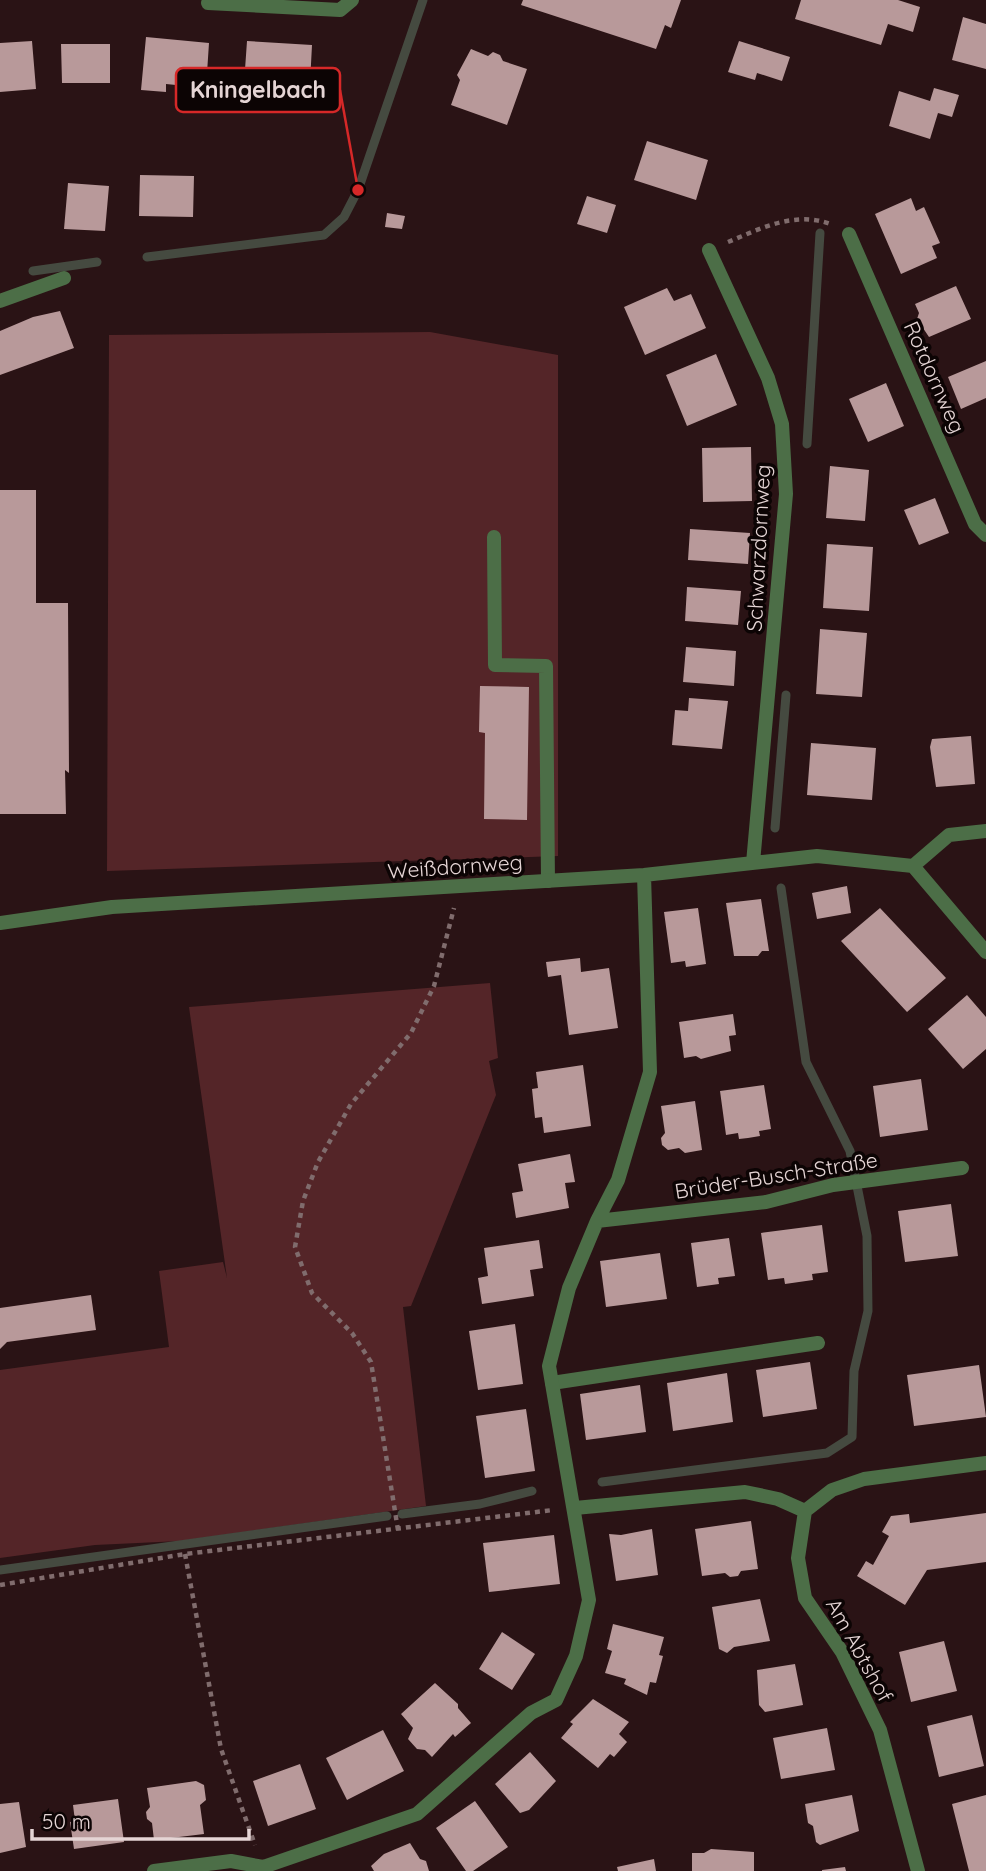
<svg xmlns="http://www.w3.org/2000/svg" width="986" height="1871" font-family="Quicksand,sans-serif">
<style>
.green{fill:#542528}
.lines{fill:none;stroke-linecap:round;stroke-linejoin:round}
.stream{stroke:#454a40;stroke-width:9}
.building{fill:#b8999a}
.path{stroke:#806c6d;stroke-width:4.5;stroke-dasharray:5 5;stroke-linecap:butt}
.service{stroke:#4c6e47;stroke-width:14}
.minor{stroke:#4c6e47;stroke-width:14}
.labels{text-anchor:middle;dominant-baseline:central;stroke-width:7;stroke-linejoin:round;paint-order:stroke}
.street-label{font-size:21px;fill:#e5d5d5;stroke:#0c0404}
.leader{fill:none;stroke:#d62828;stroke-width:2.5}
.callout-dot{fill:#d62828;stroke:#0c0404;stroke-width:2.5}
.callout{fill:#0c0404;stroke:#d62828;stroke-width:2.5}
.callout-label{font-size:23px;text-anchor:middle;font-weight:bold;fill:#e5d5d5}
</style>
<rect width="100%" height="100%" fill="#2a1315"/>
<!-- green -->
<path class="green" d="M430,332l128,23v501l-451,15 2,-536z
M490,983l8,75 -9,3 7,34 -85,211 -8,1 23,199 -246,35 -85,4 -95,13v-188l169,-23 -10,-76 64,-9 4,16 -38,-271z"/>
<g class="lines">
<!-- stream -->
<path class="stream" d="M147,257l177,-22 20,-18 14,-27 65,-190
M33,271l64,-9
M807,444l13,-211
M775,828l11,-133
M602,1482l225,-29 25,-16 2,-66 14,-60 -1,-75 -17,-85 -44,-89 -25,-174
M402,1514l78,-10 52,-13
M0,1570l387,-54"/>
</g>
<!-- building -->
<path class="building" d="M523,0h158l-10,28 -6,-3 -9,24 -135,-44z
M801,0h97l22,7 -7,25 -25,-8 -7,21 -86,-26z
M963,17l23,7v45l-34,-9z
M146,37l63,6 -3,45 -40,-4v8l-25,-2z
M32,41l4,48 -36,3v-49z
M247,41l65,4 -2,38 -41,-3 -2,20 -24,-2z
M739,41l51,16 -8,24 -25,-8 -2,7 -27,-8z
M61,44h49v39h-48z
M471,49l17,7 5,-4 7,3 3,6 24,8 -20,56 -56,-20 9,-25 -3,-5z
M934,88l25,7 -7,22 -14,-4 -8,26 -41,-13 10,-35 31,10z
M647,141l61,19 -12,40 -62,-20z
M140,175l54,1 -1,41 -54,-1z
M68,183l41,3 -4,45 -41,-2z
M587,196l29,9 -9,28 -30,-9z
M911,198l5,13 8,-4 16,36 -8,3 5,12 -36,16 -26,-60z
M387,213l18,3 -3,13 -17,-2z
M956,286l15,33 -42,18 -12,-18 2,-6 -4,-9z
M667,288l7,13 17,-7 15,34 -61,27 -21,-48z
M60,311l14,37 -74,27v-44l33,-14z
M716,354l21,51 -50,21 -21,-51z
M986,361v37l-25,11 -13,-32z
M886,383l18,43 -36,16 -19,-43z
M751,447l1,54 -49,1 -1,-54z
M830,466l39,4 -4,51 -39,-3z
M0,490h36v113h32l1,170 -4,-3 1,44h-66z
M935,498l14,35 -30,12 -15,-35z
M690,529l60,4 -2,31 -60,-4z
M827,544l46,3 -4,64 -46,-3z
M687,587l54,4 -3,34 -53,-4z
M820,629l47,4 -5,64 -46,-3z
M686,647l50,4 -2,35 -51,-4z
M480,686l49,1 -2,133 -43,-1 1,-86 -6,-1z
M689,698l39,3 -6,48 -50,-4 3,-35 13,1z
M971,736l4,48 -39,3 -6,-40 2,-8z
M811,743l65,5 -4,52 -65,-5z
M847,886l4,27 -34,6 -5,-26z
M761,899l8,52h-7l-4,5h-24l-8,-53z
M698,908l8,56 -20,3 -1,-6 -14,2 -7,-51z
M880,908l66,70 -39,34 -66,-71z
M580,958l1,14 28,-4 9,60 -49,7 -8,-60 -13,2 -2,-15z
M967,995l19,22v32l-23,20 -35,-40z
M733,1014l3,21 -7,1 2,15 -30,8 -5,-3 -12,2 -5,-36z
M583,1065l8,61 -47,7 -2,-16 -7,1 -3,-29 6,-1 -2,-16z
M921,1079l7,51 -48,7 -7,-51z
M764,1085l7,44 -12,2 1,5 -12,2 -9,1 -1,-6 -12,2 -6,-44z
M695,1101l7,49 -17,3 -6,-5 -11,2 -6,-5 -1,-7 4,-5 -4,-27z
M570,1154l5,28 -10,1 4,25 -53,10 -4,-25 11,-2 -5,-27z
M951,1204l7,52 -53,6 -7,-51z
M822,1225l6,47 -16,2 1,6 -28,4 -1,-6 -16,2 -7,-47z
M729,1238l6,38 -17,2 1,6 -22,3 -6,-44z
M539,1240l4,28 -13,2 4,26 -52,8 -4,-26 10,-2 -4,-28z
M660,1253l7,46 -61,8 -6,-46z
M91,1295l5,35 -89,12 -7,7v-41z
M515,1324l8,60 -45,6 -9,-59z
M810,1362l7,47 -54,8 -7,-47z
M979,1365l7,52 -72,9 -7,-51z
M727,1373l6,49 -60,9 -6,-48z
M640,1385l6,47 -60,8 -6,-46z
M526,1409l9,62 -50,7 -9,-62z
M986,1513v49l-59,8 -22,35 -48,-29 9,-15 7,4 16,-29 -7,-4 9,-16 18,-2 1,9z
M751,1521l7,48 -17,2 -3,5 -8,1 -5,-4 -23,3 -7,-47z
M652,1529l6,46 -42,6 -7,-47 12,1z
M554,1535l6,49 -71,8 -6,-49z
M760,1599l10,42 -36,6 -7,6 -8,-4 -7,-42z
M613,1624l51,13 -5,18 4,1 -7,27 -6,-1 -3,13 -23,-11 2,-5 -21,-6 7,-22 -5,-2z
M502,1632l33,22 -23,36 -33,-21z
M944,1641l13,50 -46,11 -12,-50z
M795,1664l8,41 -38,7 -6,-7 -2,-35z
M435,1683l23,21v4l13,15 -16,14 -2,-3 -21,23 -7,-7 -8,-1 -9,-10 5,-11 -12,-14z
M593,1699l36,23 -10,12 8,8 -13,15 -4,-3 -12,14 -37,-30 12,-14 -3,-2z
M972,1715l12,51 -45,11 -12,-51z
M827,1728l8,42 -54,9 -8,-41z
M383,1730l21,41 -57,29 -21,-42z
M530,1752l26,29 -27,29 -9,3 -25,-29z
M300,1764l16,45 -48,17 -15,-45z
M196,1781l8,4 2,15 -6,5 4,29 -50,6 -2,-17 -5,-4 -1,-7 4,-5 -3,-19z
M852,1795l7,36 -39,14 -4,-3 -3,-16 -5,-3 -3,-19z
M986,1795v76h-17l-17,-67z
M118,1799l6,43 -50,7 -4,-27 5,-1 -2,-16z
M475,1801l33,46 -35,24h-7l-30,-43z
M19,1802l7,45 -26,6v-49z
M410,1843l10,16 6,2 3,10h-55l-3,-5 13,-12z
M711,1849l43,3v19h-62v-18h12z
M654,1859l2,12h-38l-1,-4z
M845,1867l1,4h-24v-1z"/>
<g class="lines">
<!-- path -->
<path class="path" d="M728,242c34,-14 68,-32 105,-17
M398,1530l-27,-168 -19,-29 -40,-40 -17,-46 8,-46 15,-39 33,-58 60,-71 23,-47 20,-78
M185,1554l36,195 34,96
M0,1585l185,-31 368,-44"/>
<!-- service -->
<path class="service" d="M208,3l132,7 12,-10
M494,537l1,128 51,1 2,215
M552,1383l266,-40"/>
<!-- minor -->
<path class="minor" d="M849,234l126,290 11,11
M709,250l59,128 14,46 4,70 -33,369
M0,301l64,-23
M913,866l36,-31 37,-4
M0,923l112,-16 532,-32 173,-19 96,10 73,86
M597,1221l21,-41 32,-108 -6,-197
M575,1508l170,-16 33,7 27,12
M154,1871l77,-10 32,6 154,-53 114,-101 25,-13 20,-44 13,-56 -40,-234 20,-78 28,-67 169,-19 67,-17 129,-17
M918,1871l-38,-141 -38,-78 -37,-54 -7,-40 7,-47 27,-21 32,-11 122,-16"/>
</g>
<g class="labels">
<!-- street labels -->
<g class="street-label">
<text transform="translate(935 377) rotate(66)">Rotdornweg</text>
<text transform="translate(758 548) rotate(-87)">Schwarzdornweg</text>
<text transform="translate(455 866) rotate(-4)">Weißdornweg</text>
<text transform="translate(776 1175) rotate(-9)">Brüder-Busch-Straße</text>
<text transform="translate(860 1650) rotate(61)">Am Abtshof</text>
</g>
</g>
<!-- callouts -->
<path class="leader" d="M358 190L340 90"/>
<circle class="callout-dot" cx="358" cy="190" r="7"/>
<rect class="callout" x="176" y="68" width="164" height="44" rx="7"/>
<g class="callout-label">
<text x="258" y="98">Kningelbach</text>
</g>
<!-- scale -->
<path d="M32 1829v10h217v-10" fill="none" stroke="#e5d5d5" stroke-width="3.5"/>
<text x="42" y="1829" font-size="21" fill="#e5d5d5" stroke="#0c0404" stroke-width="5" paint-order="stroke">50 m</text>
</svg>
